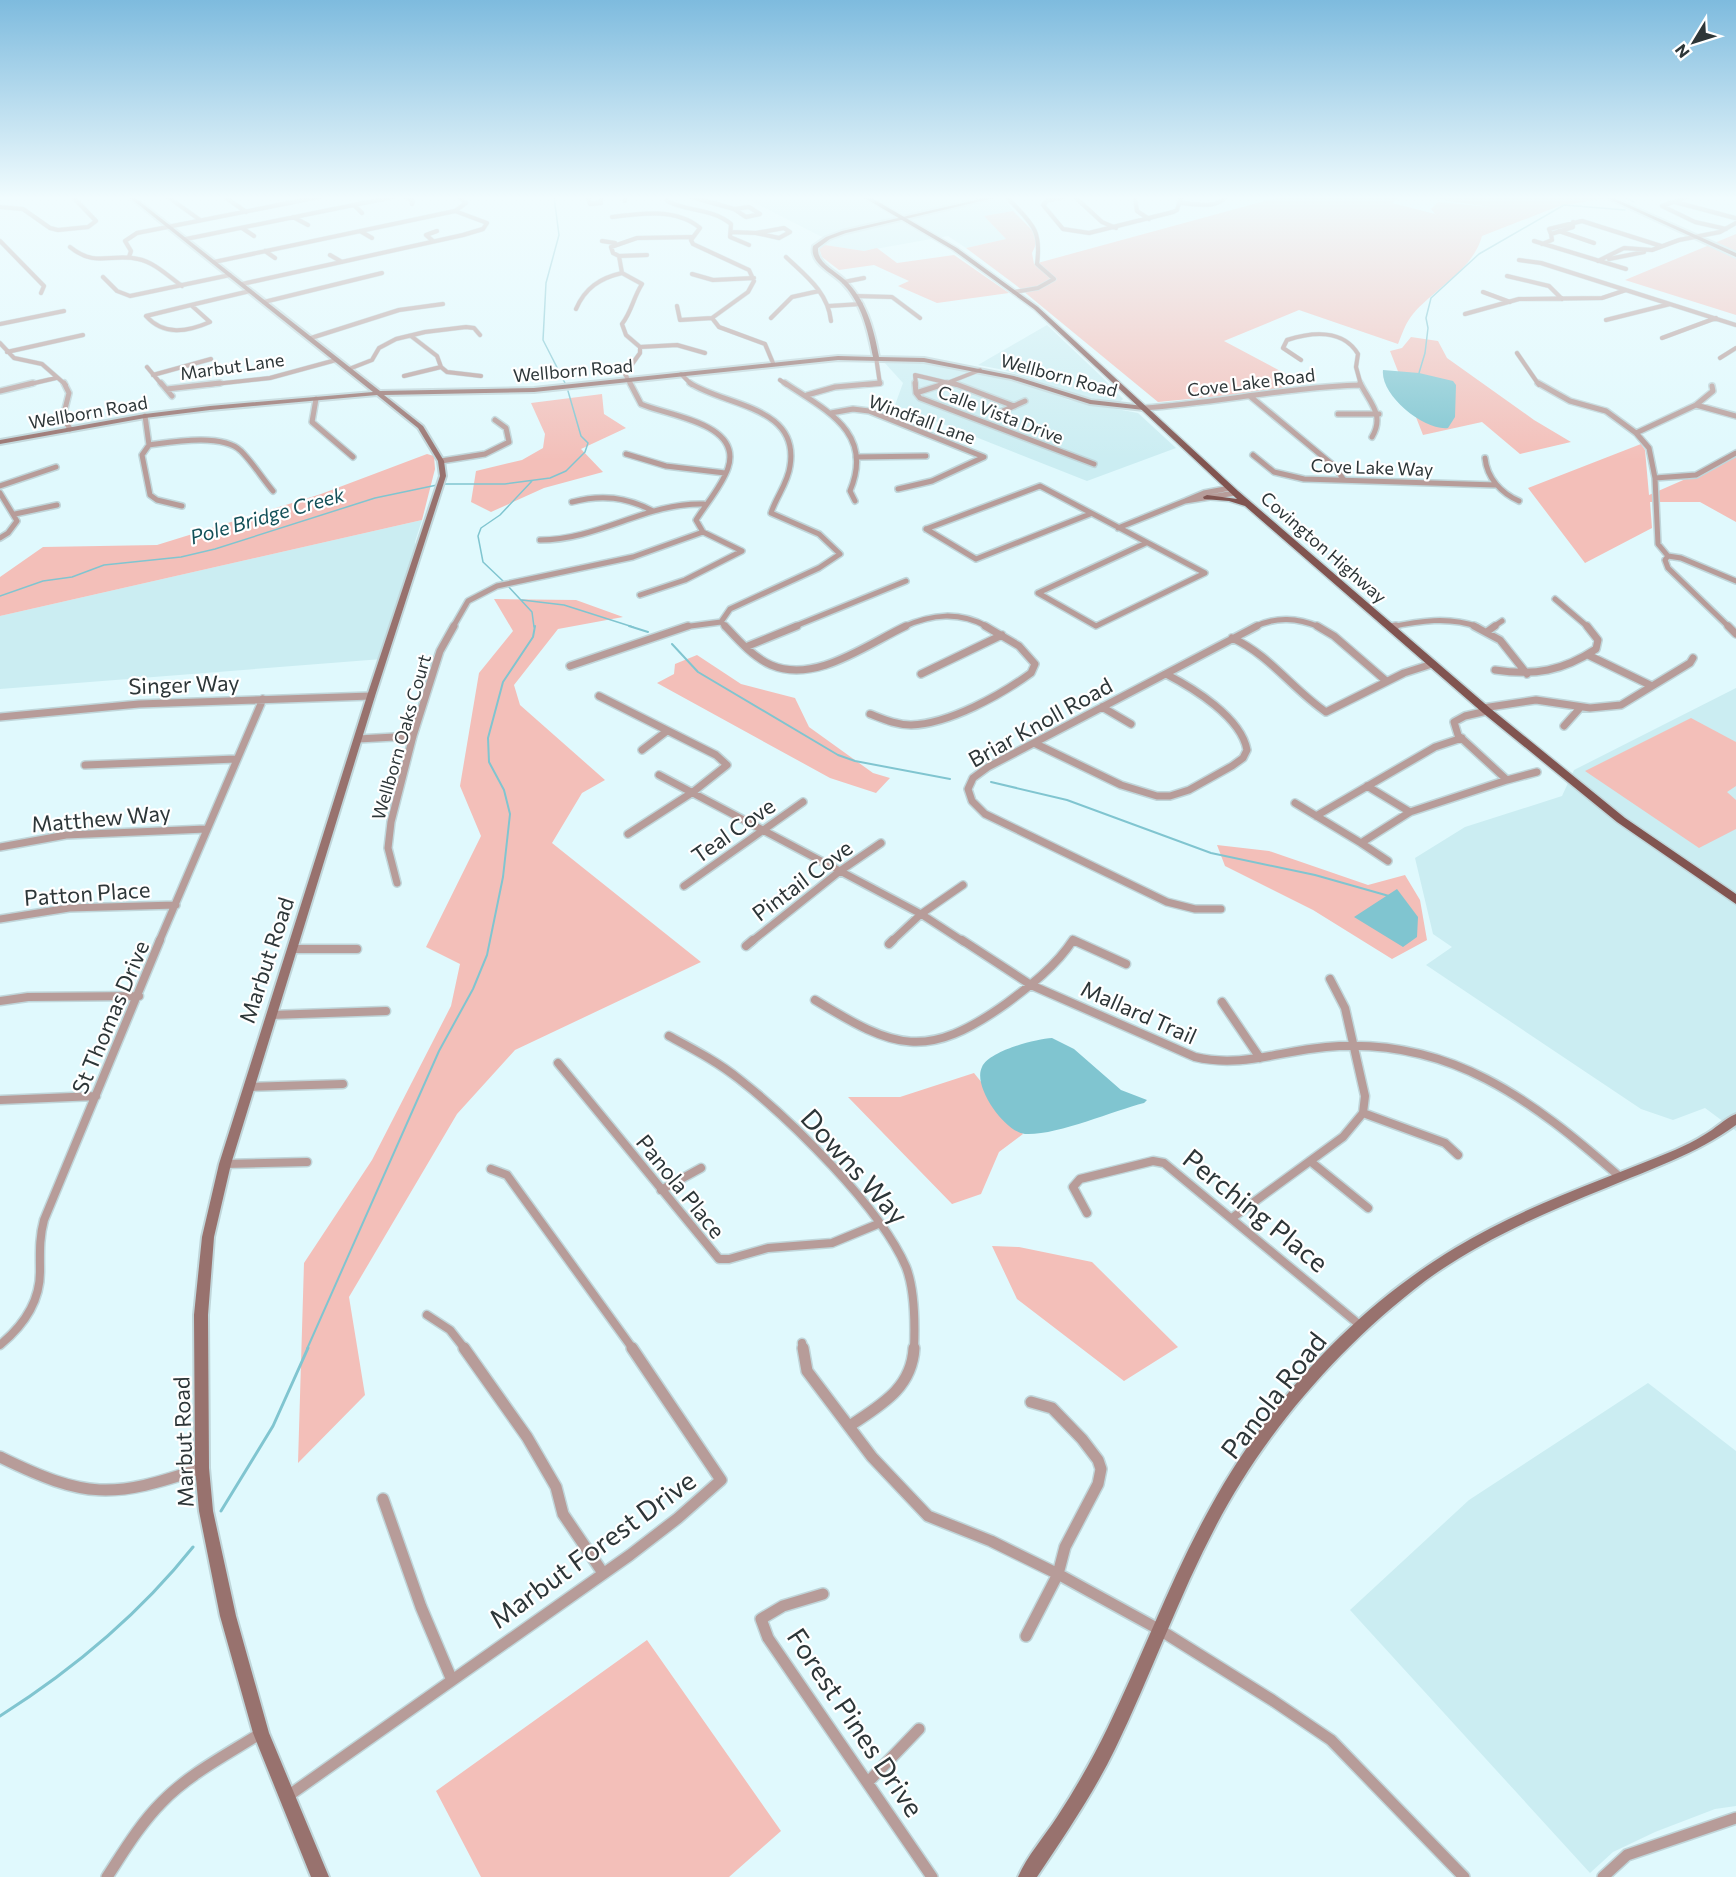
<svg xmlns="http://www.w3.org/2000/svg" width="1736" height="1877" font-family="Commissioner,sans-serif">
<style>
.built{fill:#cbedf2}
.green{fill:#f3bfb9}
.water{fill:#80c5d0}
.lines{fill:none;stroke-linecap:round;stroke-linejoin:round}
.stream-far2{stroke:#80c5d0;stroke-width:1.5}
.stream-far1{stroke:#80c5d0;stroke-width:2}
.stream{stroke:#80c5d0;stroke-width:3}
.street-far4-casing{stroke:#c0d6da;stroke-width:5}
.street-far3-casing{stroke:#c0d6da;stroke-width:8}
.street-far2-casing{stroke:#c0d6da;stroke-width:10}
.street-far1-casing{stroke:#c0d6da;stroke-width:11}
.street-casing{stroke:#c0d6da;stroke-width:14}
.secondary-casing{stroke:#c0d6da;stroke-width:4}
.primary-casing{stroke:#c0d6da;stroke-width:3}
.street-far4{stroke:#b79c99;stroke-width:4}
.street-far3{stroke:#b79c99;stroke-width:5}
.street-far2{stroke:#b79c99;stroke-width:7}
.street-far1{stroke:#b79c99;stroke-width:8}
.street{stroke:#b79c99;stroke-width:11}
.secondary{fill:#98726e;fill-rule:evenodd}
.primary{fill:#815450;fill-rule:evenodd}
.labels{text-anchor:middle;dominant-baseline:central;stroke-width:4.5;stroke-linejoin:round;paint-order:stroke}
.far-street-label{font-size:18px;fill:#2d3638;stroke:#fff}
.far-water-label{font-size:20px;font-style:italic;fill:#135058;stroke:#fff}
.street-label{font-size:22px;fill:#2d3638;stroke:#fff}
.near-street-label{font-size:27px;fill:#2d3638;stroke:#fff}
</style>
<rect width="100%" height="100%" fill="#e0f9fd"/>
<!-- built -->
<path class="built" d="M743,197h260l10,14 -29,5 23,23 -41,9 -18,-12 -84,15 -39,-6 2,-2 -3,-5z
M1047,325l56,53 20,21 -4,4 -41,-8 -74,-25 -26,-5z
M883,361h33l71,14 46,12 36,13 69,13 38,35 -89,33 -192,-76 8,-22z
M422,520l-7,22 1,23 -34,94 -382,30v-73z
M1736,688v443l-31,-23 -32,12 -32,-11 -215,-144 26,-18 -19,-13 -18,-76 50,-31 97,-31 12,-26z
M1648,1383l88,68v355l-21,3 -60,23 -42,20 -23,21 -240,-263 119,-110z"/>
<!-- green -->
<path class="green" d="M1279,197h121l-8,6 43,11 -4,-5 7,-7 52,5 -68,-10h193l-56,9 -77,30c-9,34 -47,52 -69,78 -7,8 -11,20 -15,30l-99,-34 -75,31 77,41 -28,9 -115,11 -141,-116 -51,-38 40,-9 -22,-23 29,-5 19,19 5,12 -5,11 2,11z
M1736,234v81l-111,-35z
M825,245l39,6 13,-3 20,15 57,-8 55,38 -72,10 -39,-17 11,-5 -35,-16 -35,5 -17,-13 -3,-9z
M1411,337l27,4 9,17 87,62 37,22 -51,12 -38,-32 -59,13 -33,-84 12,-3z
M602,394l2,20 22,14 -45,21 22,23 -59,16 -53,24 -20,-10 5,-31 46,-11 21,-12 2,-14 -14,-31z
M1641,444l4,6 4,45 87,-38v65l-36,-20h-50l2,26 -67,35 -57,-75z
M427,454l7,2 1,13 -13,51 -422,96v-39l43,-30 114,-2 164,-51z
M494,599l82,1 47,17 -65,12 -44,56 6,20 85,75 -23,13 -30,50 149,119 -186,88 -58,64 -108,183 16,98 -67,68 6,-200 68,-103 79,-154 9,-42 -34,-17 55,-111 -21,-50 19,-113 34,-42z
M697,655l44,29 54,14 14,29 64,46 17,5 -14,15 -46,-15 -173,-95 17,-9 1,-10z
M1691,718l45,24v44l-9,6 9,8v29l-37,19 -114,-77z
M1217,845l52,6 99,34 37,-10 15,25 7,40 -35,19 -79,-49 -88,-44z
M974,1073l49,61 -24,18 -18,42 -29,10 -104,-107h52z
M992,1246l27,1 73,15 86,85 -54,34 -107,-82z
M647,1640l134,191 -52,46h-248l-45,-86z"/>
<!-- water -->
<path class="water" d="M1383,370l36,3 34,8 3,4 -1,32 -7,11c-24,3 -68,-33 -65,-58z
M1397,889l21,28 -1,20 -14,10 -49,-30z
M1052,1038l22,11 47,41 26,10 -3,3c-31,8 -89,33 -119,31 -20,-2 -53,-48 -43,-67 7,-16 53,-28 70,-29z"/>
<g class="lines">
<!-- stream-far2 -->
<path class="stream-far2" d="M554,197l5,38 -13,48 -3,57 23,45
M1625,197l9,5
M1419,373l6,-20 3,-25 -2,-10 5,-20 48,-44 85,-49 61,5
M445,484h60l45,-6 16,-7 19,-19 3,-9 -7,-7 -13,-45
M503,581l-20,-19 -5,-26 3,-8 19,-13 32,-34
M507,585l25,27 2,15
M0,596l43,-15 29,-4 32,-12 77,-8 34,-8 160,-51 62,-13
M522,600l42,5 69,22"/>
<!-- stream-far1 -->
<path class="stream-far1" d="M629,626l19,6
M672,644l26,28 140,83 17,6 95,18
M991,782l76,18 144,53 104,22 74,21
M307,1349l132,-298 34,-62 14,-34 16,-78 7,-63 -6,-24 -15,-28 -1,-24 15,-56 30,-45 2,-11"/>
<!-- stream -->
<path class="stream" d="M221,1511l52,-85 35,-78
M0,1716c74,-47 138,-100 193,-169"/>
<defs>
<path id="street-far4" d="M168,197l32,23
M225,197l21,15
M406,197l7,4 -1,3
M588,197l2,7 11,-1v-6
M625,197v4
M667,197v4c21,11 45,7 64,23l-1,13 19,8
M692,197l42,12
M1007,197c23,26 35,30 30,67l17,15 -16,9 -24,4
M1064,197l-16,3 -5,5 20,24 26,4 84,-21 4,-2 4,-13
M1075,197l27,25 14,6
M1135,197l2,14 12,8
M1687,197l-25,9 33,16 31,7
M1675,202l60,16
M1181,203c14,1 35,6 45,-6
M354,205l8,8
M0,207l23,2 27,19 8,2 30,-3 8,-6 -23,-24
M749,207l11,7 -14,3 -12,-8z
M455,211l11,-8 -7,-6
M293,217l15,8
M612,217c28,-4 65,-9 88,11l-9,12 2,4 56,26 5,11 -6,11 -36,26 7,9 46,17 8,19
M242,228l12,8
M784,228l6,4 -11,6 -23,-5z
M360,231l12,7
M1559,231l35,12
M731,232l25,1
M1551,234l-2,-5 33,-8 79,25
M186,239l207,-42
M0,241l44,45 -3,7
M433,241l-7,-6 11,-4
M602,241l13,2
M1534,241l92,28
M1542,244l10,-4 -1,-6 22,-7v-5
M70,247c26,21 40,6 68,12 16,3 30,17 44,27
M265,251l10,7
M330,255l12,7
M619,256l28,-1
M129,257l2,-6 -6,-10 12,-8 182,-36
M786,257c20,19 42,35 45,64
M1609,259l35,-7
M1519,260l22,3 195,62
M1598,261l26,-13 28,2 27,-10 41,-8 16,-9
M214,262l241,-51 32,12 -4,6 -20,6 -221,49
M692,274l21,6 41,-2
M1507,276l42,10 13,13
M103,277l14,14 13,5 100,-21
M844,282l20,-4
M1483,292l27,10
M856,296l36,1 28,21
M264,302l118,-29
M191,305l19,17c-23,10 -46,14 -64,-6z
M191,305l59,-14
M677,306l3,14 32,-2
M829,306l32,-2
M576,309c9,-21 24,-31 46,-36
M1465,314l54,-15 83,-1 24,-8
M771,318l21,-21 27,-6
M1606,320l64,-16
M0,324l64,-13
M411,336l26,20 4,11 6,5 34,4
M311,338l88,-28 44,-6
M1662,338l54,-20
M0,343l14,15 28,6 24,21
M640,347l37,-2 28,8
M7,352l76,-17
M1517,353l22,32
M1720,358l16,-10
M1301,360l-18,-12 4,-8c25,-8 56,-11 71,14l-2,13 5,18
M147,367l15,18
M349,369l23,-9 7,-12 17,-9 29,-7 41,-5 8,1 6,7
M681,374l11,11
M153,375l58,-16
M404,376l37,-9
M780,380l7,5
M26,385l30,-7
M206,385l64,-7 66,-18
M631,385l-6,-11 15,-21v-6l-14,-12 -4,-11c10,-13 11,-26 20,-40l-20,-11 -3,-17 -6,-3 -2,-6 26,-9 55,-1
M867,385l13,-1 -4,-27
M916,385l-1,-10 42,10
M942,385l38,-15"/>
<path id="street-far3" d="M64,383l5,10 -6,24 7,12
M161,383l11,13
M630,383l11,21c27,12 102,19 87,64 -6,18 -22,36 -32,52l7,12 39,19 -57,29 -45,15
M690,383c35,23 110,23 100,83 -2,17 -14,31 -19,47l48,21 21,20 -21,14 -89,41 -9,13
M785,383c40,27 90,49 65,108l5,10
M915,383l1,10 4,5 174,66
M953,383l61,23
M1360,383c10,20 25,32 12,54
M1538,383l32,18 36,10 30,22 13,15 6,30 3,66 10,12 13,2 55,23
M167,389l53,-6
M0,391l33,-8
M916,393l31,-10
M807,395l28,-8 45,-4
M1251,397l82,68 11,15
M316,399l-4,23 41,35
M1696,405l40,11
M1144,408c73,-5 144,-21 217,-23
M1003,411l22,-10
M831,413l22,-4 16,2 115,46 -52,24 -34,8
M1338,414h41
M145,416l4,29 -7,10 8,40 7,5 25,6
M1636,433l60,-28 17,-14 -1,-5
M149,445c23,-3 73,-12 92,6 12,12 21,27 32,40
M626,454l40,12 59,7
M1253,455l21,17 30,7 192,6
M856,457l70,-1
M1485,458c2,20 16,35 34,43
M441,461l44,-7 24,-12 -3,-14 -11,-8
M1655,478l41,-3 40,-22
M0,486l56,-19
M1230,488l-26,5 -19,8 50,-8
M0,493l17,28 -9,12 -8,5
M572,502c30,-8 54,-5 81,9
M15,514l42,-9
M1118,528l67,-27
M926,529l114,-43 165,87 -109,53 -58,-33
M926,529l50,30 114,-45
M540,540c59,0 107,-38 164,-36
M1668,556l-3,4 3,8 61,59
M1038,593l108,-50
M1555,599l33,28
M453,627l15,-26 29,-15 136,-29 70,-25
M683,627l38,-5 5,5
M793,627l113,-46
M903,627c29,-13 56,-16 85,0
M1254,627c23,-11 43,-9 66,0
M1390,627c29,-6 59,-11 88,0
M1493,627l9,-6"/>
<path id="street-far2" d="M725,626c13,14 28,31 46,39 45,19 96,-21 135,-39
M1317,626l17,10 51,44
M1474,626l26,14 27,34
M1728,626l8,8
M1390,627l6,-1
M1488,631l7,-5
M1232,638c38,17 60,51 94,74l78,-39 28,-9
M748,646l49,-20
M1588,655l64,31
M570,666l118,-40
M1495,670c39,6 68,1 101,-21l2,-9 -11,-14
M921,674l81,-39
M599,696l117,59 11,10 -34,27 -65,42
M1102,707l29,17
M1483,708l53,-8 54,8 31,-3 69,-42 3,-5
M870,714c13,5 26,11 41,11 38,-1 90,-30 120,-52l4,-9 -16,-18 -34,-20
M0,717l139,-13 232,-8
M1564,726l16,-18
M358,739l55,-3
M1034,743l87,42 36,11h13l19,-6 43,-24 11,-8 4,-8c-6,-33 -54,-62 -81,-76
M642,750l25,-19
M85,765l151,-6
M659,775l262,139 43,28
M1507,780l30,-8
M1367,786l43,26
M1295,803l66,40 49,-31 97,-32 -49,-45 -4,-13 11,-6 22,-5
M1316,816l119,-69 27,-9
M1361,843l27,18
M0,847l66,-12 140,-6
M397,883l-9,-35 3,-26 22,-86 27,-85 14,-25
M684,886l119,-84
M1221,909h-26l-28,-7 -182,-88 -13,-13 -4,-12 5,-11 15,-11 269,-141
M0,919l69,-11 107,-3
M159,942l104,-243
M751,942l89,-71 41,-28
M891,942l30,-28 42,-29
M1072,942h5"/>
<path id="street-far1" d="M962,940l69,45 164,72c46,11 85,-6 131,-10 123,-11 206,53 294,130
M1073,940l53,24
M889,944l4,-4
M746,946l7,-6
M293,949h64
M815,1000c80,49 111,61 192,3 24,-18 49,-37 66,-63
M0,1001l28,-4 111,-1
M1222,1002l38,56
M271,1015l115,-4
M669,1036c24,13 49,26 70,43 51,40 142,129 167,188 9,23 9,58 8,82
M558,1063l161,196h10l39,-11 64,-5 46,-19
M249,1087l94,-3
M0,1100l96,-4
M1363,1113l82,30 13,12
M1310,1161l58,47
M225,1164l82,-2
M491,1169l16,6 126,174
M661,1190l40,-22
M1087,1213l-14,-26 7,-8 73,-18 11,2 197,163
M1232,1218l111,-81 20,-24 2,-17 -20,-88 -15,-29
M427,1315l23,15 15,19
M802,1343l1,6
M0,1345c23,-19 40,-42 40,-73 0,-18 -1,-34 4,-52l116,-280"/>
<path id="street" d="M464,1348l63,89 29,50 7,27 40,59
M803,1348l4,23 65,86 56,59 63,25 67,33 102,56 112,70 59,40 133,137
M851,1425c30,-20 61,-37 63,-77
M0,1457c86,42 112,42 202,11
M383,1499l38,108 30,71
M823,1594l-40,12 -22,13 7,19 164,239
M1026,1636l32,-62 7,-27 33,-63 3,-15 -3,-9 -16,-21 -30,-31 -21,-6
M868,1782l51,-53
M288,1796l342,-241 48,-37 43,-38 -89,-132
M107,1877c17,-26 33,-53 55,-75 27,-28 66,-48 99,-69
M1603,1877l24,-22 109,-37"/>
<path id="secondary" d="M129,197h5l246,194 154,-3 304,-32 35,1c-5,-26 -11,-53 -30,-73 -10,-11 -34,-20 -30,-38l13,-9 16,-6 147,-34h9l-152,36 -16,6 -12,9c-1,15 16,22 26,31 22,20 30,50 35,78l45,1 90,18 77,24 53,6 3,2 -3,2 -54,-6 -79,-25 -87,-17 -86,-2 -304,32 -150,3 39,31 21,35 2,15 -71,220 -144,468 -17,73 -6,78 1,153 4,43 23,105 33,117 60,144h-18l-58,-144 -33,-117 -21,-105 -4,-43 -1,-153 8,-78 17,-73 148,-468 73,-220 -2,-15 -20,-33 -41,-33 -167,15 -65,8 -145,26v-4l145,-26 65,-8 163,-14z
M1605,197h6l125,56v4z
M1736,1114v11c-40,29 -85,44 -130,63 -62,25 -127,53 -181,93 -72,55 -136,124 -184,201 -52,83 -83,179 -126,267 -22,45 -50,86 -78,128h-19c9,-21 26,-40 39,-60 19,-29 36,-59 51,-90 35,-72 63,-149 102,-219 57,-104 142,-198 245,-260 69,-42 146,-67 220,-98 9,-4 20,-9 29,-15 11,-6 20,-16 32,-21z"/>
<path id="primary" d="M863,197h7l87,51 81,59 200,184 253,218 134,109 111,76v10l-119,-82 -134,-109 -238,-207 -16,-5 -25,-2 -1,-2 4,-2 30,4 -203,-190 -81,-59z"/>
</defs>
<!-- street-far4 casing -->
<use href="#street-far4" class="street-far4-casing"/>
<!-- street-far3 casing -->
<use href="#street-far3" class="street-far3-casing"/>
<!-- street-far2 casing -->
<use href="#street-far2" class="street-far2-casing"/>
<!-- street-far1 casing -->
<use href="#street-far1" class="street-far1-casing"/>
<!-- street casing -->
<use href="#street" class="street-casing"/>
<!-- secondary casing -->
<use href="#secondary" class="secondary-casing"/>
<!-- primary casing -->
<use href="#primary" class="primary-casing"/>
<!-- street-far4 -->
<use href="#street-far4" class="street-far4"/>
<!-- street-far3 -->
<use href="#street-far3" class="street-far3"/>
<!-- street-far2 -->
<use href="#street-far2" class="street-far2"/>
<!-- street-far1 -->
<use href="#street-far1" class="street-far1"/>
<!-- street -->
<use href="#street" class="street"/>
<!-- secondary -->
<use href="#secondary" class="secondary"/>
<!-- primary -->
<use href="#primary" class="primary"/>
</g>
<!-- sky -->
<linearGradient id="sky" x2="0" y2="1"><stop stop-color="#7ebbde"/><stop offset="0.43" stop-color="#f1fcfe"/><stop offset="1" stop-color="#f1fcfe" stop-opacity="0"/></linearGradient>
<rect width="1736" height="460" fill="url(#sky)"/>
<g class="labels">
<!-- far-street labels -->
<g class="far-street-label">
<text transform="translate(232 366) rotate(-8)">Marbut Lane</text>
<text transform="translate(573 370) rotate(-5)">Wellborn Road</text>
<text transform="translate(1059 375) rotate(15)">Wellborn Road</text>
<text transform="translate(1251 382) rotate(-7)">Cove Lake Road</text>
<text transform="translate(88 412) rotate(-10)">Wellborn Road</text>
<text transform="translate(1001 414) rotate(21)">Calle Vista Drive</text>
<text transform="translate(922 419) rotate(20)">Windfall Lane</text>
<text transform="translate(1372 467) rotate(2)">Cove Lake Way</text>
<text transform="translate(1324 547) rotate(41)">Covington Highway</text>
<text transform="translate(401 737) rotate(-74)">Wellborn Oaks Court</text>
</g>
<!-- far-water labels -->
<g class="far-water-label">
<text transform="translate(267 515) rotate(-16)">Pole Bridge Creek</text>
</g>
<!-- street labels -->
<g class="street-label">
<text transform="translate(184 684) rotate(-2)">Singer Way</text>
<text transform="translate(1040 722) rotate(-29)">Briar Knoll Road</text>
<text transform="translate(101 818) rotate(-5)">Matthew Way</text>
<text transform="translate(733 830) rotate(-35)">Teal Cove</text>
<text transform="translate(802 880) rotate(-37)">Pintail Cove</text>
<text transform="translate(87 893) rotate(-4)">Patton Place</text>
<text transform="translate(266 960) rotate(-72)">Marbut Road</text>
<text transform="translate(1139 1012) rotate(24)">Mallard Trail</text>
<text transform="translate(110 1017) rotate(-67)">St Thomas Drive</text>
<text transform="translate(681 1186) rotate(51)">Panola Place</text>
<text transform="translate(183 1442) rotate(-92)">Marbut Road</text>
</g>
<!-- near-street labels -->
<g class="near-street-label">
<text transform="translate(855 1166) rotate(48)">Downs Way</text>
<text transform="translate(1256 1210) rotate(39)">Perching Place</text>
<text transform="translate(1273 1395) rotate(-52)">Panola Road</text>
<text transform="translate(592 1549) rotate(-36)">Marbut Forest Drive</text>
<text transform="translate(856 1722) rotate(56)">Forest Pines Drive</text>
</g>
</g>
<!-- north arrow -->
<g transform="translate(1694 42) rotate(232)" stroke="#ffffff" stroke-width="4.5" paint-order="stroke">
<path d="M0-4.5L10 22L0 15L-10 22Z" fill="#2d3638"/>
<text y="-9" font-size="16" font-weight="bold" text-anchor="middle" fill="#2d3638">N</text>
</g>
</svg>
